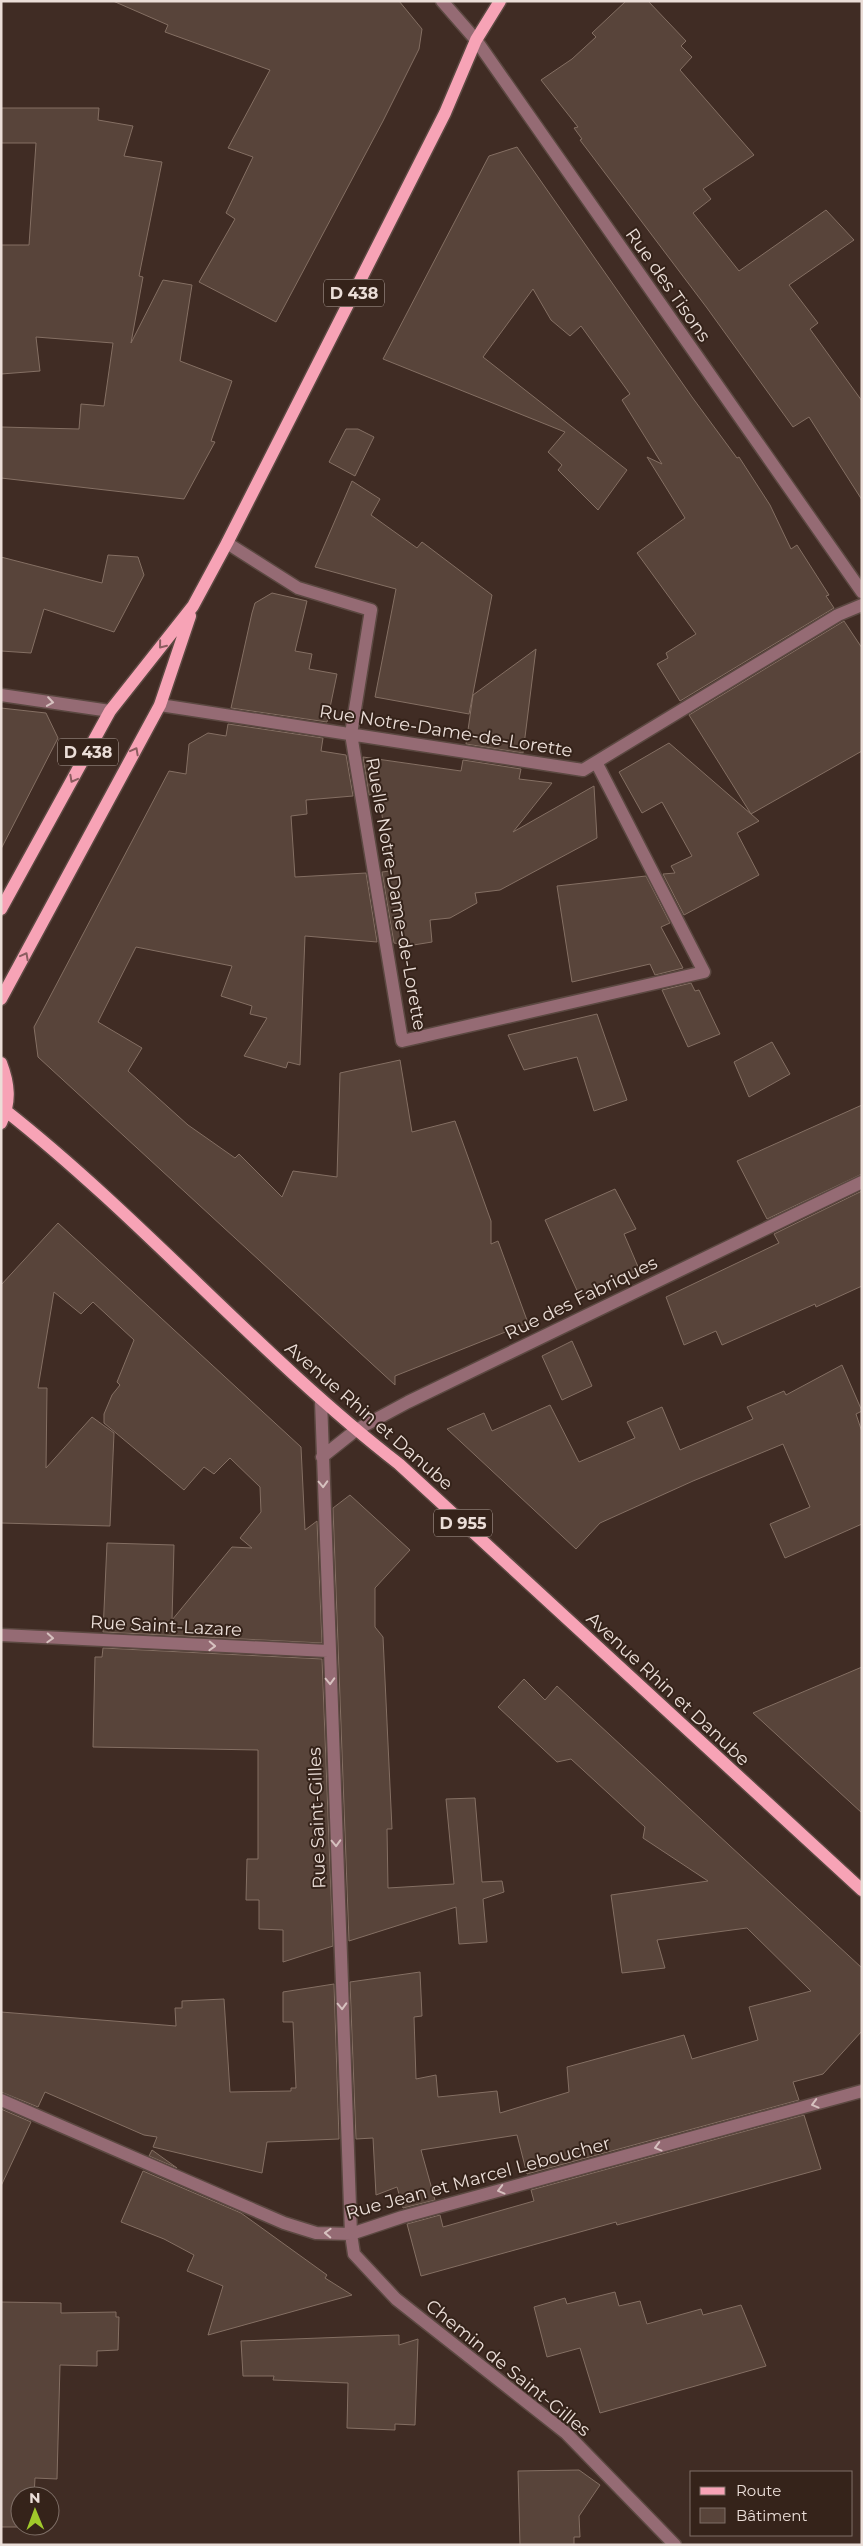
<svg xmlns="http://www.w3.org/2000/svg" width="863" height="2546" font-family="Montserrat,sans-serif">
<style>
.building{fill:#58443a;stroke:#846f63}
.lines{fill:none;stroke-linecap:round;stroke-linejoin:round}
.minor-casing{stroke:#5b4841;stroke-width:15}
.major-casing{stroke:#5b4841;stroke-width:15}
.minor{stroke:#956b74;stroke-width:12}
.major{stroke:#f7a3b6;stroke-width:12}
.oneway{stroke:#8c5d60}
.oneway2{stroke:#d6c1bf}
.labels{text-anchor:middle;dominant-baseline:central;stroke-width:4;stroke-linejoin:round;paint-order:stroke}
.shield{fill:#35231a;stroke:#b4a69f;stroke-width:1}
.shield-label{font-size:16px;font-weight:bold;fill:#ebded8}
.street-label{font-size:18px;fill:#ebded8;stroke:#35231a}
</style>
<rect width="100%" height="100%" fill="#402c24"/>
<!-- building -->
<path class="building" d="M113,1h286l23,28 -3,20 -36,72 -107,201 -77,-40 36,-63 -9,-6 27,-56 -25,-9 42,-78 -105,-38 3,-7z
M626,1h22l38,40 -5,5 11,11 -12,13 74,85 -51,34 8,10 -18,14 46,58 87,-61 28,30 -65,45 29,38 -8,6 52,72v99l-53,-83 -16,10 -86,-119 -127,-168 2,-1 -8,-11 4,-1 -37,-47 31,-21 24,-22 -4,-4z
M1,108h98l-1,12 35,6 -9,30 38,6 -23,114 4,1 -12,66 32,-63 29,5 -12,76 52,20 -21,60 4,1 -31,57 -183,-21v-51l78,2 2,-25 23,2 9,-63 -77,-6 4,34 -39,3v-129h28l7,-102h-35z
M517,147l175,250 45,61 2,-1 31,48 21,44 6,-4 32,50 -3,1 8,12 -154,93 -23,-37 11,-6 -2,-5 30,-19 -59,-81 48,-35 -38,-61 15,7 -40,-64 8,-6 -49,-68 -11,10 -19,-16 -18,-31 -50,68 144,113 -29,40 -40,-40 4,-5 -14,-13 17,-20 -182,-73 106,-203z
M346,429h12l16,8 -19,39 -26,-14z
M352,481l28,18 -9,16 46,33 5,-6 70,53 -23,119 -94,-17 21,-108 -81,-22z
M108,555l30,2 6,18 -30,57 -70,-23 -13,44 -30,-2v-94l101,26z
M272,593l35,8 -12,50 17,3 -3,15 28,5 -10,48 -96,-14 21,-95 3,-10z
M844,621l18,27v103l-111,63 8,7 -22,12 22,42 -75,40 -21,-41 12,-1 -4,-7 21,-10 -30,-54 -20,11 -23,-41 50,-29 82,71 -62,-99z
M536,649l-13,104 -57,-9 7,-49z
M1,708l45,5 12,25 -57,111z
M228,724l95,14 -2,13 25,4 7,41 -47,4 1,14 -16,2 4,61 71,-4 11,69 -72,-6 -5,129 -12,-3 -2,6 -42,-12 23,-38 -17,-4 2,-8 -31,-10 11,-30 -96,-19 -38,75 44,26 -14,23 60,54 47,33 4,-4 43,43 11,-26 44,6 3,-104 60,-13 12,72 43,-11 36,100v23l7,-3 30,82 -133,53v9l-357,-328 -4,-30 135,-256 17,3 3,-30 19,-11 18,3z
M363,757l98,14 2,-11 58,9 -2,10 33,4 -39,49 81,-46 3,52 -97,52 -25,3 2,10 -27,15 -20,2 2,22 -31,5v-3l-7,-1 -12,-71 8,-1 -11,-77 -10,1z
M646,876l24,47 -9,4 22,41 -28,7 -5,-11 -78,18 -15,-96z
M691,983l4,8 4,-1 21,44 -32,13 -26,-57z
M597,1014l30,86 -33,11 -17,-54 -53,13 -16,-35z
M772,1042l18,32 -41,23 -15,-35z
M862,1105v69l-95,45 -30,-58z
M615,1189l21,40 -12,5 15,35 -59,28 -35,-77z
M862,1191v95l-46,21 -1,-3 -93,41 -6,-14 -32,14 -18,-48 113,-54 -5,-9z
M58,1223l243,224 4,83 12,-9 5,122 -219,-11 4,-89 67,2 -2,75 60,-73 20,1 -12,-10 21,-26 -1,-25 -30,-29 -16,16 -10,-7 -20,23 -80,-67v-9l8,-19 8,-10 -3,-3 17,-42 -41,-38 -12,12 -27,-22 -16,96h9l-1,80 46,-51 22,16 -4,93 -109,-3v-238z
M572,1341l20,45 -30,14 -20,-44z
M842,1365l20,46 -6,3 6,18v92l-77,34 -15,-34 40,-17 -27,-63 -90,37 -93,42 -24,26 -129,-120 37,-16 8,18 58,-26 29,57 56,-24 -8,-16 35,-15 18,43 73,-31 -6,-12 37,-16 2,4z
M350,1495l60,55 -35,38v39l8,10 9,192h-5l1,59 66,-4 -8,-85 29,-1 7,84 20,-1 2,11 -21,7 4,43 -28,2 -3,-37 -107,34 -16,-433z
M103,1648l219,11 11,287 -50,16v-32l-24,-1v-29h-13l1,-41h11v-109l-165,-3 2,-90h7z
M862,1667v146l-109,-100z
M524,1679l21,21 12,-14 305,282v63l-39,43 -30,8 6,18 -272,74 -10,-39 -96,15 14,50 -32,8 -6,-21 -21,8 -3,-57 -17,1 -6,-157 70,-10 2,44 -8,1 2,62 20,-4 2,22 59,-6 3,22 69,-21 -2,-25 117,-32 8,24 66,-19 -9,-33 62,-16 -64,-63 -90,12 8,28 -43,5 -11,-78 97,-14 -65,-43 2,-11 -74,-68 -14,3 -59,-55z
M334,1984l5,155 -72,3 -5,31 -109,-26 4,-10 -13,-2 -99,-43 -7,15 -37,-15v-80l175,14 -1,-18h7v-7l42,-2 6,93 61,-1v-3h5l-3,-66h-10v-30z
M1,2109l30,13 -30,64z
M804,2115l17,54 -204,56 -1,-3 -195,54 -14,-52 33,-9 3,12 91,-26 -3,-11z
M152,2150l25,18 -28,-12z
M143,2171l98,42 86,62 -2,3 27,17 -144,40 15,-49 -36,-15 7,-16 -30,-16 -43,-17z
M615,2292l4,14 21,-5 7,23 54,-15 2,6 38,-10 25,61 -166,47 -20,-65 -33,9 -13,-50 31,-9 2,6z
M1,2302l60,1v10l55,-1v5h3l-1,33 -21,1v15l-37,-1 -3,114 -22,-1 -1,18h-14v30l13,1h-32z
M399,2335v10l19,-6 -3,86 -20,-1v6l-48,-2 1,-45 -75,-3 1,-4h-31l-2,-35z
M579,2470l21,15 -21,31 1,21h-6v8h-54l-2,-74z"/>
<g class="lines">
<defs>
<path id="minor" d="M442,1l34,39 386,552
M227,543l71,45 73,22 -20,124 51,307 302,-69 -108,-210
M1,695l109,16
M160,705l423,65 255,-155 24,-10
M321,1400l30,834 3,20 42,45 170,134 109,112
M322,1457l34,-27 52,-28 454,-220
M1,1635l327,16
M1,2100l283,123 32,10 35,1 51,-17 460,-126"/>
<path id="major" d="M1,909l109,-198 83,-105 34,-63 218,-430 31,-73 24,-39
M1,999l159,-294 30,-89
M1,1063c8,21 10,39 0,60
M6,1111c138,109 254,245 393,353l463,426"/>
</defs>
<!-- minor casing -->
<use href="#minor" class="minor-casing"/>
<!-- major casing -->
<use href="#major" class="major-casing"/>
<!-- minor -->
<use href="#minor" class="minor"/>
<!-- major -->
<use href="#major" class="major"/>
</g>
<!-- one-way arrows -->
<defs><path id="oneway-chevron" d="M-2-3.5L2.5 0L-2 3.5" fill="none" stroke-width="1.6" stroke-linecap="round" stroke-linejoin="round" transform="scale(1.25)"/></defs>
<g class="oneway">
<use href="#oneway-chevron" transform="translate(162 645) rotate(129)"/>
<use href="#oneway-chevron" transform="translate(135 751) rotate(-62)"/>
<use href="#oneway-chevron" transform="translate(73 779) rotate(118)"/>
<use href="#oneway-chevron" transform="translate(25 956) rotate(-62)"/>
</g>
<g class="oneway2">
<use href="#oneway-chevron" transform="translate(50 702) rotate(8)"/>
<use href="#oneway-chevron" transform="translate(323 1484) rotate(88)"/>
<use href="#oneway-chevron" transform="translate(50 1638) rotate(3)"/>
<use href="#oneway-chevron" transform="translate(212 1646) rotate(2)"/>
<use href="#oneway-chevron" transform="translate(330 1681) rotate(88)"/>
<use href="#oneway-chevron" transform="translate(336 1843) rotate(88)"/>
<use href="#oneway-chevron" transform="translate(342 2006) rotate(88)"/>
<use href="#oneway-chevron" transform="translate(815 2104) rotate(165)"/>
<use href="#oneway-chevron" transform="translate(658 2147) rotate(165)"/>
<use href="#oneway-chevron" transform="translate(501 2190) rotate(165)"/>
<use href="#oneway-chevron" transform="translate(328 2233) rotate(-178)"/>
</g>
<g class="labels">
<!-- shield labels -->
<g class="shield">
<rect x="324" y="279.5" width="60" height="27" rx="4"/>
<rect x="58" y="738.5" width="60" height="27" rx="4"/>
<rect x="434" y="1509.5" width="58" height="27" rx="4"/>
</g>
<g class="shield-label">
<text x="354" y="293">D 438</text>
<text x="88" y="752">D 438</text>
<text x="463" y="1523">D 955</text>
</g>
<!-- street labels -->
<g class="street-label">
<text transform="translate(668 285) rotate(55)">Rue des Tisons</text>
<text transform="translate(446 731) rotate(9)">Rue Notre-Dame-de-Lorette</text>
<text transform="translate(396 894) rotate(80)">Ruelle Notre-Dame-de-Lorette</text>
<text transform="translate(581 1298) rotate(-26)">Rue des Fabriques</text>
<text transform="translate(369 1416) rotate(41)">Avenue Rhin et Danube</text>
<text transform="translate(166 1626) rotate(3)">Rue Saint-Lazare</text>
<text transform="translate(668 1689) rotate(43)">Avenue Rhin et Danube</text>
<text transform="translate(317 1818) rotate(-92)">Rue Saint-Gilles</text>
<text transform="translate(478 2178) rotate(-15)">Rue Jean et Marcel Leboucher</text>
<text transform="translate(508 2368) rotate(39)">Chemin de Saint-Gilles</text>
</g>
</g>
<!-- border -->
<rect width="863" height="2546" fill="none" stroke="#ebded8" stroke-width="5"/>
<!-- legend -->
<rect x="690" y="2471" width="162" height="65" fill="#35231a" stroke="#7e6e66"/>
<rect x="700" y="2487" width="25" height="8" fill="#f7a3b6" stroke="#7e6e66"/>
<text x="736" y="2496" font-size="15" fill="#ebded8">Route</text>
<rect x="700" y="2508" width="25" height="15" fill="#58443a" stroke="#7e6e66"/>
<text x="736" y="2521" font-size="15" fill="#ebded8">Bâtiment</text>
<!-- north arrow -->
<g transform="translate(35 2511) rotate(359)"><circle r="24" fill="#35231a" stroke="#7e6e66"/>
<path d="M0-4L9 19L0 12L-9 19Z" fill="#a0c92b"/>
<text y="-8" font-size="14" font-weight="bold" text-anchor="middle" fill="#ebded8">N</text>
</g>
</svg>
